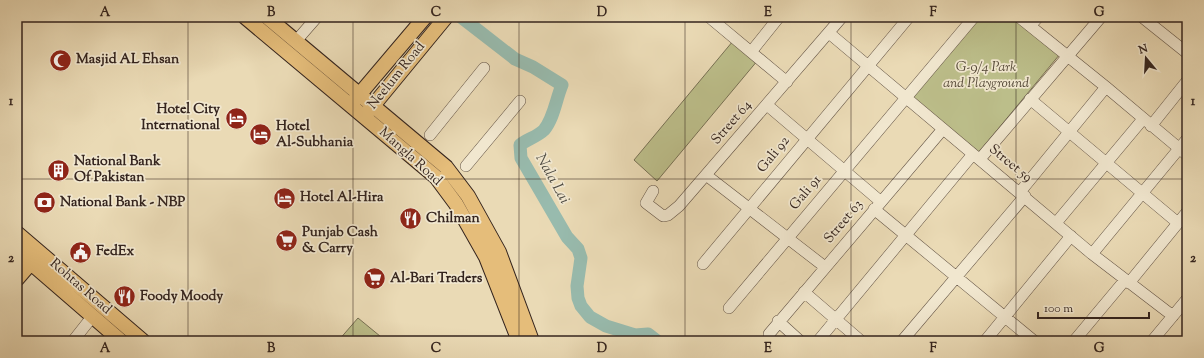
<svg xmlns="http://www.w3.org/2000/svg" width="1204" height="358" font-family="'Sorts Mill Goudy',serif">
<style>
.green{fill:#bcbe8a;stroke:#787154}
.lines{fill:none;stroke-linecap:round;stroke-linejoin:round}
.river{stroke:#98bbae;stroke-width:13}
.minor-casing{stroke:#625244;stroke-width:12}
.major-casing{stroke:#34241e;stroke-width:16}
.minor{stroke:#f1e7cf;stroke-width:11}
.major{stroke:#e5bd7a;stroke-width:14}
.grid{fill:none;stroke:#34241e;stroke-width:1;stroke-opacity:0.55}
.labels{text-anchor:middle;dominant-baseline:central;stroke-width:3.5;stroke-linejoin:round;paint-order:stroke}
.poi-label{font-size:14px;font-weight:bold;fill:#34241e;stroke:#f1e7cf;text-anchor:start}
.park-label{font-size:14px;font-style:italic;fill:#564a39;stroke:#f1e7cf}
.street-label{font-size:14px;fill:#34241e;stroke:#f1e7cf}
.water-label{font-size:15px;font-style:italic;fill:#4d4a42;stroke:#f1e7cf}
.neatline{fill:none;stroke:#34241e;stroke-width:1.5}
.grid-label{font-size:13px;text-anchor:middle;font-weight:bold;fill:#34241e}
</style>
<rect width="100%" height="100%" fill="#eadab5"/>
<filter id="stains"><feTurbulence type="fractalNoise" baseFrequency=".005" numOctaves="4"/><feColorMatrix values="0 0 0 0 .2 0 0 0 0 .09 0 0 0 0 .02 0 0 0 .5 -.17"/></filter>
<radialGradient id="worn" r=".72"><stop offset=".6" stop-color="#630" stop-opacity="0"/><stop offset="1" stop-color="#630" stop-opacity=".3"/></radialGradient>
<!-- green -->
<path class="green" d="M978,17h37l45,37 -81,98 -67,-54z
M733,41l25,19 -101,121 -23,-21z
M358,318l28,23h-48z"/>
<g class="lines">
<!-- river -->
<path class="river" d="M461,17l54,42 18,8 29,18c-6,14 -8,33 -18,45 -7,7 -17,9 -24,15l1,13 14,24 32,55 11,12 3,9 -4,28 1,12 3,8 9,11 16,9 29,9 13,-1 9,7"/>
<defs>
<path id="minor" d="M709,17l78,65
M1019,17l87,70 81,68
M1142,17l45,36
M1030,26l8,-9
M829,33l263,221 81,62
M296,41l21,-24
M751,52l28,-35
M1030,99l148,124
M767,105l113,96
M1151,126l36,-45
M430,135l54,-67
M980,159l121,-142
M466,166l54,-65
M706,175l119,92
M653,191l-7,12 17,13 5,-1 11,-9 163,-189
M1020,192l86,-105
M874,209l160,132
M1056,223l87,-104
M1092,254l95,-115
M703,264l206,-247
M1129,283l58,-71
M804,292l57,49
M729,308l245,-291
M778,321l22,20
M769,334l174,-205
M73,341l19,-24
M818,341l155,-187
M902,341l123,-145
M985,341l86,-105
M1074,341l51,-61
M1152,341l35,-42"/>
<path id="major" d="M245,17l191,160 20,27 30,53 33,84
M267,17l179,150 22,29 31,56 33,89
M353,102l72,-85
M367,113l79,-96
M17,233l126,108
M17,251l104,90
M17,279l19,-22"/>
</defs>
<!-- minor casing -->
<use href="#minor" class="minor-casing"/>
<!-- major casing -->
<use href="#major" class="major-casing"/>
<!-- minor -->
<use href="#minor" class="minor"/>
<!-- major -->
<use href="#major" class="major"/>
</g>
<!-- grid -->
<path class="grid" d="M188,17v324M353,17v324M519,17v324M685,17v324M851,17v324M1016,17v324M17,179h1170"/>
<!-- icons -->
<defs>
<symbol id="mosque-disc" viewBox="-11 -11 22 22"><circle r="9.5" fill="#8f2418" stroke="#f1e7cf"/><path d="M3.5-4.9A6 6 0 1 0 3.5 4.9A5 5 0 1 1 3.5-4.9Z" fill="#fff"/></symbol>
<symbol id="hotel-disc" viewBox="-11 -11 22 22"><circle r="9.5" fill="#8f2418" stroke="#f1e7cf"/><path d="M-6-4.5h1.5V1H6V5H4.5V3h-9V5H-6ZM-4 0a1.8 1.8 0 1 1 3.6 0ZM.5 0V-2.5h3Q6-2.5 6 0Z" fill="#fff"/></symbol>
<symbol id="building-disc" viewBox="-11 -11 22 22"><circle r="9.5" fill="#8f2418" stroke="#f1e7cf"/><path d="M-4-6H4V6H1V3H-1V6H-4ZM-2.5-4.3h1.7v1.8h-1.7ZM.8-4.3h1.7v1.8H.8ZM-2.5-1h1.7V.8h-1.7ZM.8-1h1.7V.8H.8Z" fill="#fff"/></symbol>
<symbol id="bank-disc" viewBox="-11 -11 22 22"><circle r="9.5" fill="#8f2418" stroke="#f1e7cf"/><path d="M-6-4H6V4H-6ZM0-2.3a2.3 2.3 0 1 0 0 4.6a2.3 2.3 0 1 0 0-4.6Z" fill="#fff"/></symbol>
<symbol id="restaurant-disc" viewBox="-11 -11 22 22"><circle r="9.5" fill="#8f2418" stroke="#f1e7cf"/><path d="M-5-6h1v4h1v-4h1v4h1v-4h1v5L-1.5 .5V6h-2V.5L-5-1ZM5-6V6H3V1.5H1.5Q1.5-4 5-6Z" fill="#fff"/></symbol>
<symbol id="supermarket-disc" viewBox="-11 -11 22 22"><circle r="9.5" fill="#8f2418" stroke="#f1e7cf"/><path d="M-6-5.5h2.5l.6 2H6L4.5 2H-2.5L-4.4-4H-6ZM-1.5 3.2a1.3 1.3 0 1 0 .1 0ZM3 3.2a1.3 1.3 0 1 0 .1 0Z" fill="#fff"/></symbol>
<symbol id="civic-disc" viewBox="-11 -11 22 22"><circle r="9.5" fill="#8f2418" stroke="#f1e7cf"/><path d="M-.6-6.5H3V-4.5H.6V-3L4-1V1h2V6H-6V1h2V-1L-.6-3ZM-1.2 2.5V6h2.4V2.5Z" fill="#fff"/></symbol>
</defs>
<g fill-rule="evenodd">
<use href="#mosque-disc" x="48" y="48" width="25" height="25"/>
<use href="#hotel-disc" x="224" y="106" width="25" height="25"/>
<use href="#hotel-disc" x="248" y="122" width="25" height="25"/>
<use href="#building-disc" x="46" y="158" width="25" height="25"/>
<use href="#hotel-disc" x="272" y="186" width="25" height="25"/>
<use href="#bank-disc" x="32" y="190" width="25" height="25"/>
<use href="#restaurant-disc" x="398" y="206" width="25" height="25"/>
<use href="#supermarket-disc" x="274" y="228" width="25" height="25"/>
<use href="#civic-disc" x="68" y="240" width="25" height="25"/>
<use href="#supermarket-disc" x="362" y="266" width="25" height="25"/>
<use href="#restaurant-disc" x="112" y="284" width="25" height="25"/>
</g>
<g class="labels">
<!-- poi labels -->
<g class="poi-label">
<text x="76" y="60">Masjid AL Ehsan</text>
<text x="220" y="110" text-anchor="end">Hotel City<tspan x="220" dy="16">International</tspan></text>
<text x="276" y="127">Hotel<tspan x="276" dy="16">Al-Subhania</tspan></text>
<text x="74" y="162">National Bank<tspan x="74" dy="16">Of Pakistan</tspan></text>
<text x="300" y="198">Hotel Al-Hira</text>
<text x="60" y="203">National Bank - NBP</text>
<text x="426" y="219">Chilman</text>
<text x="302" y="233">Punjab Cash<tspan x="302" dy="16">&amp; Carry</tspan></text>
<text x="96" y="252">FedEx</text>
<text x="390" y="279">Al-Bari Traders</text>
<text x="140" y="297">Foody Moody</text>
</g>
<!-- park labels -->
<g class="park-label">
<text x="986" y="68">G-9/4 Park<tspan x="986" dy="16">and Playground</tspan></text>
</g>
<!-- street labels -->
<g class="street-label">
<text transform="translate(397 76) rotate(-51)">Neelum Road</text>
<text transform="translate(732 123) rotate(-49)">Street 64</text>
<text transform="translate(774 155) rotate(-51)">Gali 92</text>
<text transform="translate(410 157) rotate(42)">Mangla Road</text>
<text transform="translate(1010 164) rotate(39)">Street 59</text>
<text transform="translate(806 193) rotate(-50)">Gali 91</text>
<text transform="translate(844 222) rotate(-50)">Street 63</text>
<text transform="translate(80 287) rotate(41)">Rohtas Road</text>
</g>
<!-- water labels -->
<g class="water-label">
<text transform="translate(552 179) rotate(61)">Nala Lai</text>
</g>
</g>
<!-- margin -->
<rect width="1204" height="358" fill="none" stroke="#eadab5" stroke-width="44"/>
<!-- north arrow -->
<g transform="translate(1146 58) rotate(342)" stroke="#f1e7cf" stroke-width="3" paint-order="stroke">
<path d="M0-3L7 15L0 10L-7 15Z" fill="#34241e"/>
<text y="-6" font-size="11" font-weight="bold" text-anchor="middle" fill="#34241e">N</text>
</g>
<!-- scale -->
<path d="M1038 312v6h111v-6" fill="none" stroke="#34241e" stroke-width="2"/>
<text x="1044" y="312" font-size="12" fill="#34241e" stroke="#f1e7cf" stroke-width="3" paint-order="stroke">100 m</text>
<rect x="22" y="22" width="1160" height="314" class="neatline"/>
<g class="grid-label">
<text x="105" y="16">A</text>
<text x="271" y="16">B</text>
<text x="436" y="16">C</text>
<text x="602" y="16">D</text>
<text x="768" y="16">E</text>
<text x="933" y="16">F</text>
<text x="1099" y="16">G</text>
<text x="11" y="105">1</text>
<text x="1193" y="105">1</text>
<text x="11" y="262">2</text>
<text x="1193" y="262">2</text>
<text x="105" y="352">A</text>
<text x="271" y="352">B</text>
<text x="436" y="352">C</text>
<text x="602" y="352">D</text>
<text x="768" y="352">E</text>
<text x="933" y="352">F</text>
<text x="1099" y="352">G</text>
</g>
<rect width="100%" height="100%" filter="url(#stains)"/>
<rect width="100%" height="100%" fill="url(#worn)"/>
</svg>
